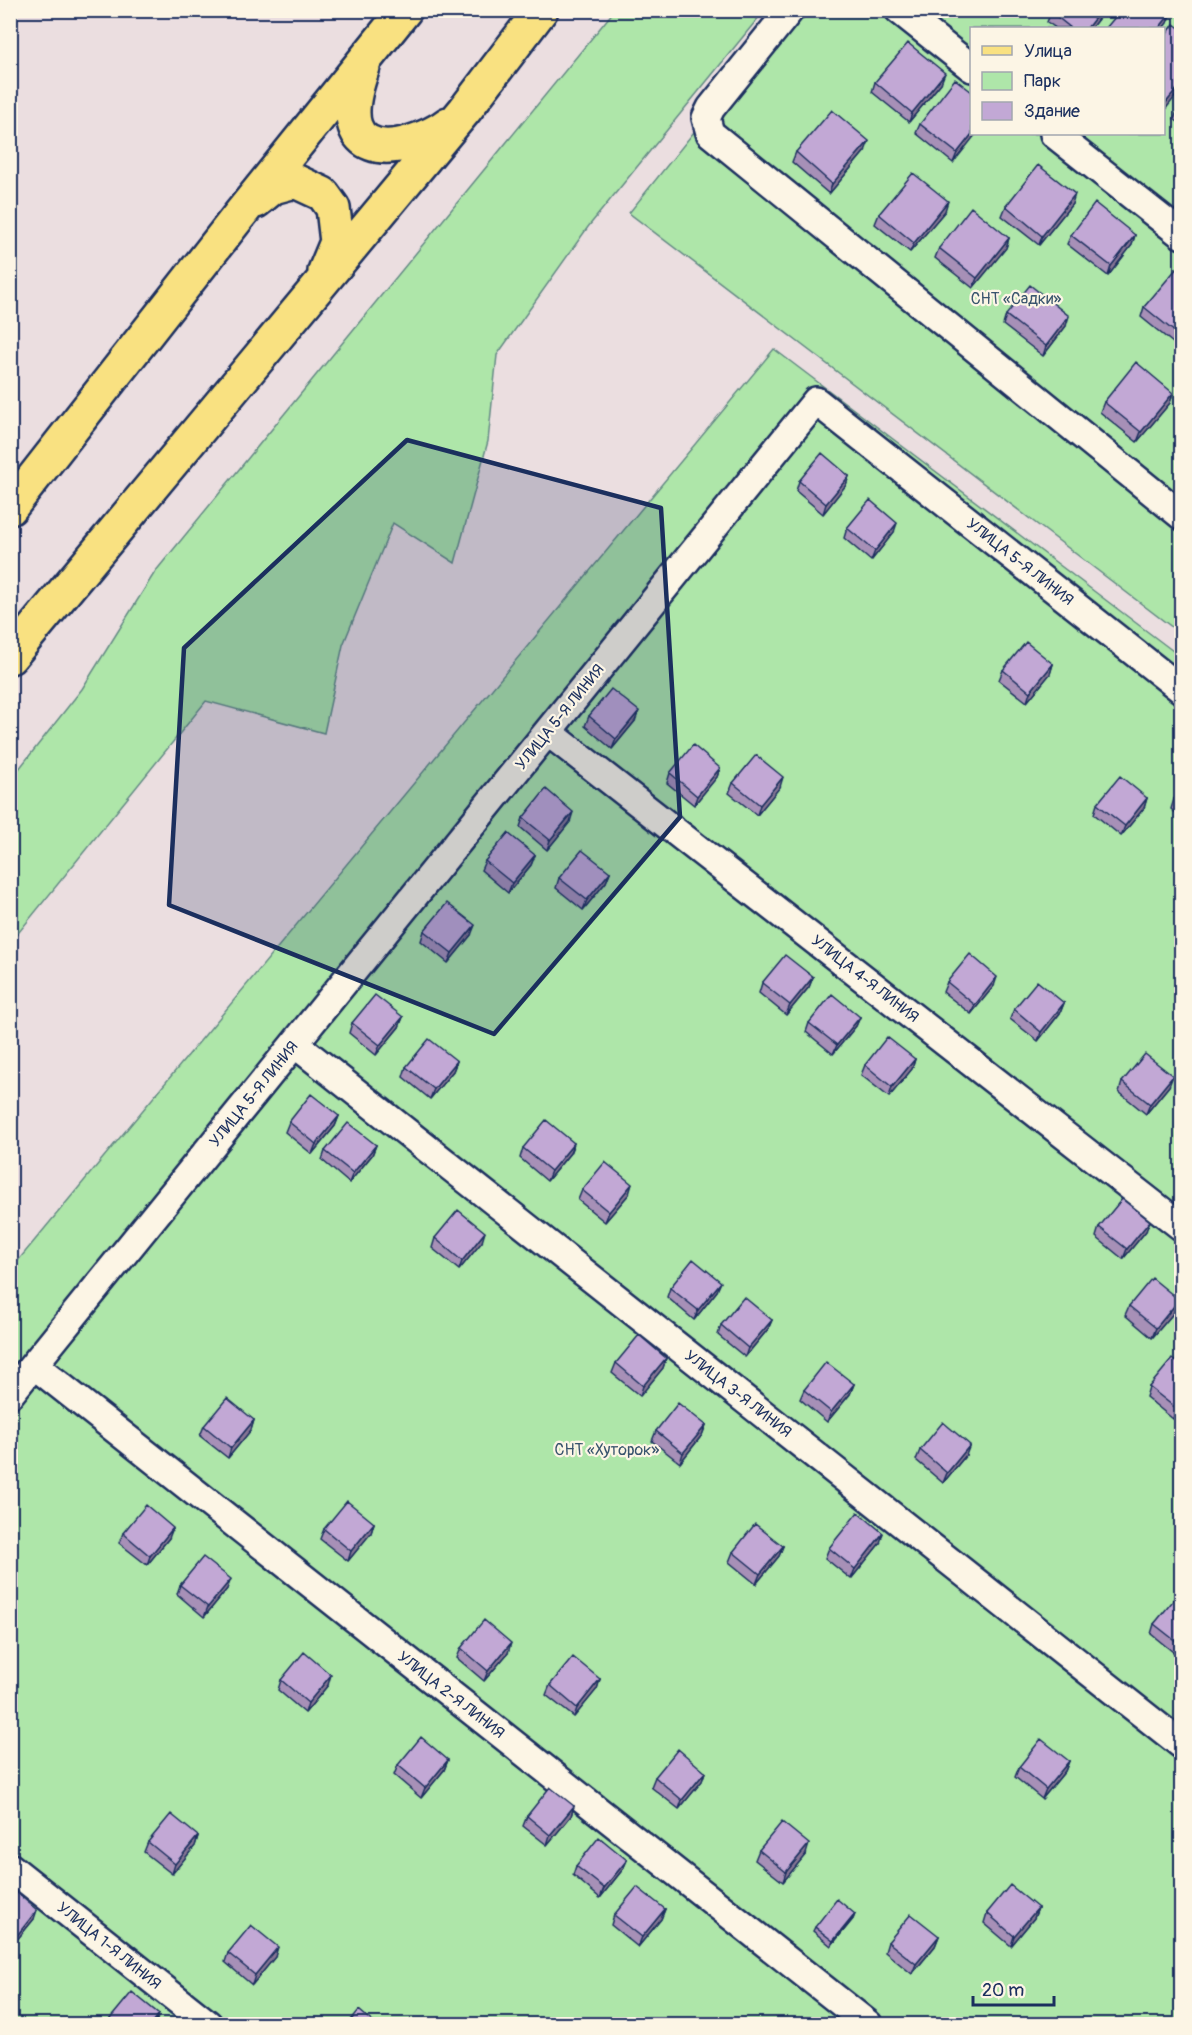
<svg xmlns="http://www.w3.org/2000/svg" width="1192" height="2035" font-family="Pangolin,sans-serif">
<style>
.green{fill:#aee6a9;stroke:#648a84;stroke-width:1.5;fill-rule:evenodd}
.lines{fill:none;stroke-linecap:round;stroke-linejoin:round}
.minor-casing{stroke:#1b2f5e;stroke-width:32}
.major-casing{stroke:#1b2f5e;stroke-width:38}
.minor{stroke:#fcf5e5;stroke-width:27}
.major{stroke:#f9e181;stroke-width:33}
.wall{fill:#a790b7;stroke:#1b2f5e;stroke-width:1.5}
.shaded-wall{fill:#887695;stroke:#1b2f5e;stroke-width:1.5}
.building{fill:#c2a8d5;stroke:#1b2f5e;stroke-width:1.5}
.marked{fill:#1b2f5e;fill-opacity:0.2;stroke:#1b2f5e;stroke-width:4.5;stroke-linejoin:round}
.labels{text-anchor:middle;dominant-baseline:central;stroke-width:4.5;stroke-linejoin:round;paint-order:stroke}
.park-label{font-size:16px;fill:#38546d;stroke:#fcf5e5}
.street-label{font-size:16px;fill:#1b2f5e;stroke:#fcf5e5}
</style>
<rect width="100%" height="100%" fill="#ebdee0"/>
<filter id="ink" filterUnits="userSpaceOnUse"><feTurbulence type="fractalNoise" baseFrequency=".0167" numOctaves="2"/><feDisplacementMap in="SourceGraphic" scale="12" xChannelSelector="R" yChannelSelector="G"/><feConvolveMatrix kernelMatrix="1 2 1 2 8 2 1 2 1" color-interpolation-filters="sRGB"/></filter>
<g filter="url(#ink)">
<!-- green -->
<path class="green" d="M614,11h150l-176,216 -91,128 -9,86 -33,122 -62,-40 -50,122 -19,88 -118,-32 -195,241v-163l71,-90 73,-117z
M791,11h390v623l-552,-421zM972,28h192v106h-192z
M774,349l407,308v1367h-1170v-755z"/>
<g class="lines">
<defs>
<path id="minor" d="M790,10l-79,98 -5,10 4,15 472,383
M899,10l73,58
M1054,134l128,101
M548,732l634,495
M295,1044l887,701
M34,1365l834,659
M10,1394l806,-993 366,289
M10,1867l198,157"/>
<path id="major" d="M363,67c-6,17 -14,41 -8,59 12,37 71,15 93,-2
M256,201l17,-14 22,-6 28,13 10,14 4,34 -12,29
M10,508l228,-291 167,-207
M10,657l455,-547 76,-100"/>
</defs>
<!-- minor casing -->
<use href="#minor" class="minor-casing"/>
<!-- major casing -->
<use href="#major" class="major-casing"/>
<!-- minor -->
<use href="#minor" class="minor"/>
<!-- major -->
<use href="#major" class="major"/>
</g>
<!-- wall -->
<path class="wall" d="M1052,10h53l-14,18h-35l-9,-6z
M875,82l66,1 -32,39 -37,-30z
M1182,105v20l-8,-6 4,-10z
M920,124l52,10 -19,29 -37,-30z
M865,151l-36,43 -37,-32 4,-10z
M1072,204l-33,41 -37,-29 4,-10z
M945,211l-35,41 -35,-28 4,-10z
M1071,235h64l-3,10 -24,31 -41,-32z
M1009,238l-3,10 -33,40 -38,-30 4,-10z
M1182,271v72l-4,4 -37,-30 3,-10z
M1006,315l60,11 -23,30 -40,-31z
M1173,393l-3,10 -33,39 -37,-30 4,-10z
M849,476l-3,9 -23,29 -27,-23 3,-10z
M847,528l47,4 -23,29 -27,-23z
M1053,664l-3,10 -23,28 -28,-22 4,-10z
M589,716l46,5 -23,28 -27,-23z
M720,768l-3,9 -23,28 -27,-22 3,-10z
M733,783l47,4 -23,28 -28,-22z
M1182,790v28l-11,-9 3,-10z
M1147,798l-3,10 -23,28 -27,-22 3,-10z
M523,818l47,4 -23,28 -27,-23z
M535,855l-4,10 -23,28 -27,-23 4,-9z
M610,872l-4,10 -23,28 -27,-22 3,-10z
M424,931l47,4 -23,28 -27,-22z
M813,977l-4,10 -23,28 -27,-22 3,-10z
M947,982l47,4 -23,28 -28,-22z
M1064,1003l-4,10 -22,28 -28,-22 4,-10z
M403,1017l-4,10 -23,28 -27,-22 3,-10z
M860,1017l-4,9 -23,28 -27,-22 3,-9z
M915,1059l-3,10 -23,28 -28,-22 4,-10z
M457,1061l-4,10 -23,28 -27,-22 3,-10z
M1122,1082l47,4 -23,28 -27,-22z
M339,1116l-4,10 -23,28 -27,-22 4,-10z
M574,1143l-4,10 -23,28 -27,-23 3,-10z
M376,1145l-4,10 -23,28 -27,-23 3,-9z
M582,1190l47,4 -24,28 -27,-22z
M1099,1227l47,4 -23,28 -27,-22z
M435,1238l47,4 -23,28 -27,-22z
M670,1288l47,3 -23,29 -27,-23z
M1129,1306l47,4 -24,28 -27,-23z
M772,1320l-4,9 -23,28 -27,-22 3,-10z
M666,1358l-3,10 -23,28 -28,-23 4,-10z
M1182,1366v43l-9,10 -27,-22 3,-10z
M854,1384l-4,10 -23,28 -27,-23 4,-9z
M254,1420l-3,10 -23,28 -28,-22 4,-10z
M706,1425l-4,10 -22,28 -28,-22 4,-10z
M920,1450l46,5 -23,28 -27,-23z
M374,1523l-3,10 -23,28 -28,-22 4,-10z
M123,1533l46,5 -22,27 -28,-22z
M880,1543l-29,36 -26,-21 4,-10z
M783,1546l-4,10 -23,28 -27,-22 4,-10z
M180,1585l47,4 -23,28 -27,-23z
M1182,1599v53l-4,4 -27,-22 3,-10z
M461,1648l47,5 -24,28 -27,-23z
M600,1679l-3,10 -23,28 -28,-22 4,-10z
M281,1680l47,5 -23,28 -27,-23z
M448,1760l-4,10 -23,28 -27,-23 4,-10z
M1069,1761l-4,10 -23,28 -27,-22 4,-10z
M705,1772l-3,9 -23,28 -28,-22 4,-10z
M574,1806l-3,10 -24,29 -24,-19 4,-10z
M198,1836l-3,10 -23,28 -28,-22 4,-10z
M759,1850l47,4 -23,28 -28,-22z
M627,1860l-4,9 -23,29 -27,-23 3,-9z
M10,1887l24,32 -23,28h-1z
M1038,1908l-4,10 -23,28 -27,-23 3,-10z
M665,1909l-4,10 -23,28 -27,-22 3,-10z
M855,1914l-2,5 -22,27 -18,-15 2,-4z
M939,1936l-4,10 -23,28 -27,-22 3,-10z
M228,1953l47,4 -23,28 -27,-23z
M159,2014l-4,11h-48l2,-5z"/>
<!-- shaded-wall -->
<path class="shaded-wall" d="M1101,10h4l-14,18h-4z
M1171,13l-4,10 -4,5h-4z
M945,73l-4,10 -32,39 3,-9z
M1182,83v5l-18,23v-6z
M972,134h4l-23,29 4,-10z
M869,141l-4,10 -36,43 3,-10z
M1075,194l-3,10 -33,41 3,-9z
M948,201l-3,10 -35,41 4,-9z
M1135,235l-3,10 -24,31 3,-10z
M1009,238l-3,10 -33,40 4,-10z
M1069,316l-3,10 -23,30 3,-10z
M1173,393l-3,10 -33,39 4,-10z
M849,476l-3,9 -23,29 3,-10z
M897,523l-3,9 -23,29 4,-10z
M1053,664l-3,10 -23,28 3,-10z
M639,711l-4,10 -23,28 4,-10z
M720,768l-3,9 -23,28 3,-9z
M783,777l-3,10 -23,28 3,-10z
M1147,798l-3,10 -23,28 4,-10z
M573,812l-3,10 -23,28 3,-10z
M535,855l-4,10 -23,28 4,-10z
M610,872l-4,10 -23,28 4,-10z
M475,925l-4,10 -23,28 4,-10z
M813,977l-4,10 -23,28 4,-10z
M997,977l-3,9 -23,28 4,-9z
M1064,1003l-4,10 -22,28 3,-9z
M403,1017l-4,10 -23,28 4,-10z
M860,1017l-4,9 -23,28 4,-9z
M915,1059l-3,10 -23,28 3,-10z
M457,1061l-4,10 -23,28 4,-10z
M1173,1076l-4,10 -23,28 4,-10z
M339,1116l-4,10 -23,28 4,-10z
M574,1143l-4,10 -23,28 4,-10z
M376,1145l-4,10 -23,28 4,-10z
M632,1184l-3,10 -24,28 4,-10z
M1150,1221l-4,10 -23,28 4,-10z
M485,1232l-3,10 -23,28 3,-9z
M721,1282l-4,9 -23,29 4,-10z
M1179,1300l-3,10 -24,28 4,-10z
M772,1320l-4,9 -23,28 3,-9z
M666,1358l-3,10 -23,28 3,-10z
M854,1384l-4,10 -23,28 4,-10z
M1182,1403v6l-9,10 4,-10z
M254,1420l-3,10 -23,28 3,-10z
M706,1425l-4,10 -22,28 3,-10z
M970,1445l-4,10 -23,28 4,-10z
M374,1523l-3,10 -23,28 3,-10z
M173,1528l-4,10 -22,27 3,-9z
M883,1533l-3,10 -29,36 4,-10z
M783,1546l-4,10 -23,28 4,-10z
M231,1579l-4,10 -23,28 4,-10z
M511,1643l-3,10 -24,28 4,-10z
M331,1675l-3,10 -23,28 3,-10z
M600,1679l-3,10 -23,28 3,-9z
M448,1760l-4,10 -23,28 4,-10z
M1069,1761l-4,10 -23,28 4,-10z
M705,1772l-3,9 -23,28 3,-9z
M574,1806l-3,10 -24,29 3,-10z
M198,1836l-3,10 -23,28 3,-10z
M809,1844l-3,10 -23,28 3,-10z
M627,1860l-4,9 -23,29 4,-10z
M1038,1908l-4,10 -23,28 3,-10z
M665,1909l-4,10 -23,28 4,-10z
M37,1910l-3,9 -23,28 4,-9z
M855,1914l-2,5 -22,27 2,-5z
M939,1936l-4,10 -23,28 4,-10z
M278,1947l-3,10 -23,28 3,-10z
M159,2014l-4,11h-4z"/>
<!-- building -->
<path class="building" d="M1052,10h49l-14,18h-16l-20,-16z
M1121,10h47l3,3 -12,15h-53z
M1174,24l8,6v53l-18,22v-67z
M908,43l37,30 -33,40 -37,-31z
M955,79l17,13v42l-15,19 -37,-29z
M1182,105v7l-4,-3z
M832,110l37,31 -37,43 -36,-32z
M1038,165l37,29 -33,42 -36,-30z
M913,173l35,28 -34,42 -35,-29z
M1095,203l40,32 -24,31 -40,-31z
M971,207l38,31 -32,40 -38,-30z
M1177,268l5,3 -1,66 -37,-30z
M1030,285l39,31 -23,30 -40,-31z
M1136,362l37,31 -32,39 -37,-30z
M822,453l27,23 -23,28 -27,-23z
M870,500l27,23 -22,28 -28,-23z
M1026,642l27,22 -23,28 -27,-22z
M611,689l28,22 -23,28 -27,-23z
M693,745l27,23 -23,28 -27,-23z
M756,755l27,22 -23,28 -27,-22z
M1120,776l27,22 -22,28 -28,-22z
M546,789l27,23 -23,28 -27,-22z
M1182,790v15l-8,-6z
M508,833l27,22 -23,28 -27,-22z
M582,850l28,22 -23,28 -28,-22z
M447,903l28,22 -23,28 -28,-22z
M970,954l27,23 -22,28 -28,-23z
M785,955l28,22 -23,28 -28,-22z
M1037,981l27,22 -23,29 -27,-23z
M832,994l28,23 -23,28 -28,-22z
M375,995l28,22 -23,28 -28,-22z
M887,1037l28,22 -23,28 -27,-22z
M429,1039l28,22 -23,28 -28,-22z
M1145,1054l28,22 -23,28 -28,-22z
M311,1094l28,22 -23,28 -27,-22z
M546,1120l28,23 -23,28 -28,-23z
M348,1123l28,22 -23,28 -28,-22z
M605,1162l27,22 -23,28 -27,-22z
M1122,1199l28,22 -23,28 -28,-22z
M458,1210l27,22 -23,29 -27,-23z
M693,1259l28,23 -23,28 -28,-22z
M1152,1278l27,22 -23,28 -27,-22z
M744,1297l28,23 -24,28 -27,-23z
M639,1335l27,23 -23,28 -27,-23z
M1172,1359l10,7v37l-5,6 -28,-22z
M826,1362l28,22 -23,28 -27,-22z
M227,1398l27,22 -23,28 -27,-22z
M678,1403l28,22 -23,28 -27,-22z
M943,1422l27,23 -23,28 -27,-23z
M347,1501l27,22 -23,28 -27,-22z
M146,1505l27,23 -23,28 -27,-23z
M858,1512l25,21 -28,36 -26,-21z
M755,1524l28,22 -23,28 -27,-22z
M203,1557l28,22 -23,28 -28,-22z
M1177,1596l5,3v47l-28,-22z
M484,1620l27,23 -23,28 -27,-23z
M10,1636l4,3 -4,5z
M304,1652l27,23 -23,28 -27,-23z
M573,1657l27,22 -23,29 -27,-23z
M421,1737l27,23 -23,28 -27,-23z
M1041,1739l28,22 -23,28 -27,-22z
M678,1749l27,23 -23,28 -27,-23z
M550,1787l24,19 -24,29 -23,-19z
M171,1814l27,22 -23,28 -27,-22z
M782,1822l27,22 -23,28 -27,-22z
M599,1837l28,23 -23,28 -28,-22z
M1010,1885l28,23 -24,28 -27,-23z
M10,1887l27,23 -22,28 -5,-4z
M637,1887l28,22 -23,28 -28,-22z
M837,1899l18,15 -22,27 -18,-14z
M911,1914l28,22 -23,28 -28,-22z
M251,1925l27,22 -23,28 -27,-22z
M132,1992l27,22 -8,11h-36l-6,-5z
M359,2010l17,15h-29z"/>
</g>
<!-- marked area -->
<path class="marked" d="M407,440l254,68 19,309 -186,217 -325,-129 15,-257z"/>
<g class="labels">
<!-- park labels -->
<g class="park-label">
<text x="1016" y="299">СНТ «Садки»</text>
<text x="607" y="1450">СНТ «Хуторок»</text>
</g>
<!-- street labels -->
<g class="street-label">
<text transform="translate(1020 562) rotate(38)">УЛИЦА 5-Я ЛИНИЯ</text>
<text transform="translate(560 717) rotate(-51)">УЛИЦА 5-Я ЛИНИЯ</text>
<text transform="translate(865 979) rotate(38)">УЛИЦА 4-Я ЛИНИЯ</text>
<text transform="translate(254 1094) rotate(-51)">УЛИЦА 5-Я ЛИНИЯ</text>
<text transform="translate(738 1394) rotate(38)">УЛИЦА 3-Я ЛИНИЯ</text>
<text transform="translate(451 1695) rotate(38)">УЛИЦА 2-Я ЛИНИЯ</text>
<text transform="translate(109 1946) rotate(39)">УЛИЦА 1-Я ЛИНИЯ</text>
</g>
</g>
<!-- margin -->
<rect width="1192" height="2035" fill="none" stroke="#fcf5e5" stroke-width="36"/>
<rect x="18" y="18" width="1156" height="1999" fill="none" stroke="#1b2f5e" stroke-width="2" filter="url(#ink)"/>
<!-- legend -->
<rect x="970" y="27" width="195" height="108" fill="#fcf5e5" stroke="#a2a6af" stroke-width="1.5"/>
<rect x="982" y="46" width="30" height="9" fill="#f9e181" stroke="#a2a6af" stroke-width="1.5"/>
<text x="1024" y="57" font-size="18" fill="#1b2f5e">Улица</text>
<rect x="982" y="72" width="30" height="18" fill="#aee6a9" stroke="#a2a6af" stroke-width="1.5"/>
<text x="1024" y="87" font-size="18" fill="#1b2f5e">Парк</text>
<rect x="982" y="102" width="30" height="18" fill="#c2a8d5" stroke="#a2a6af" stroke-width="1.5"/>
<text x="1024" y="117" font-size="18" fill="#1b2f5e">Здание</text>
<!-- scale -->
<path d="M973 1996v9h81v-9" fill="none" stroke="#1b2f5e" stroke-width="3"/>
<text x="982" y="1996" font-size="18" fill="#1b2f5e" stroke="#fcf5e5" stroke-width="4.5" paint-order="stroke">20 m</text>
</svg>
